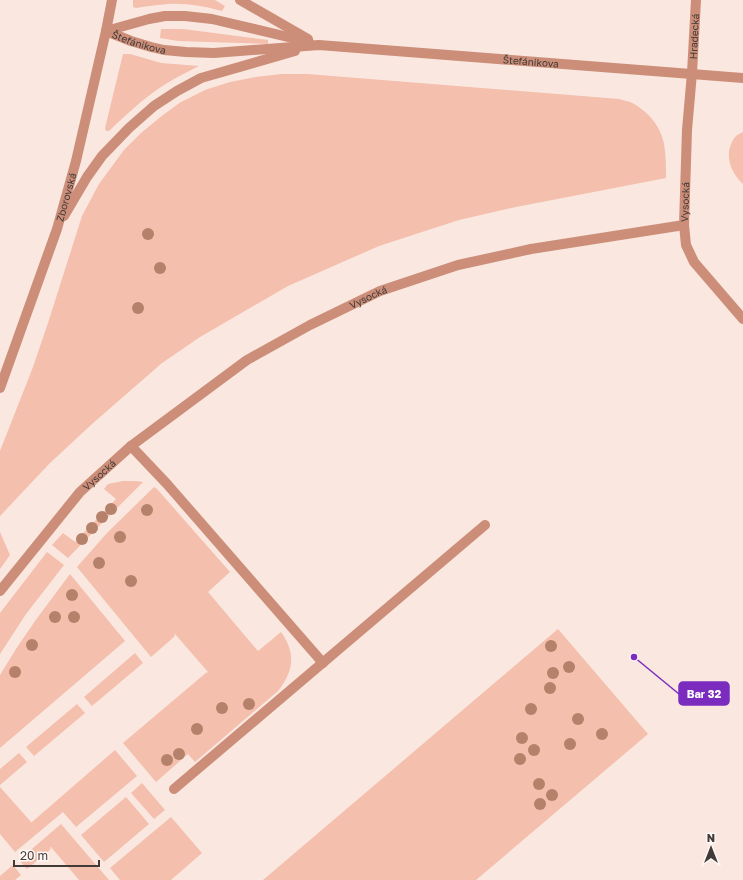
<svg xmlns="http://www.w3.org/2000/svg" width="743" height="880" font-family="'Golos Text',sans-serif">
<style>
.green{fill:#f4bfac}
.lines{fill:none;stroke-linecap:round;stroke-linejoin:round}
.minor{stroke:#cc8e78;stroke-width:10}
.tree{fill:#b6816a}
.labels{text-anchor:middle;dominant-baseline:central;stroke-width:4;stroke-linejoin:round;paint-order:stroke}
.street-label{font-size:10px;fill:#413a38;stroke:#fef7f4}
.leader{fill:none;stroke:#7b2cbf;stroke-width:1.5}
.callout-dot{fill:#7b2cbf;stroke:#fef7f4;stroke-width:1.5}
.callout{fill:#7b2cbf;stroke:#7b2cbf;stroke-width:1.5}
.callout-label{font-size:11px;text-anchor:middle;font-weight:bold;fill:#fff}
</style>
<rect width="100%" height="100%" fill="#f9e7e0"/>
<!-- green -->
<path class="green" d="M133,0h82l10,6 -3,5c-18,-5 -36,-8 -54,-7 -11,1 -22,2 -32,4l-3,-1z
M161,29h22l85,11v4l-90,-3 -18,-3z
M123,54h7l31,9 38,3c-8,4 -16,8 -25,13 -24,13 -45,33 -65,52h-3l-1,-3z
M281,74h26l312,25c3,1 8,2 11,3 17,8 31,24 34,42 2,11 2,23 2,34l-150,29 -57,13 -80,26 -91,40 -88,51 -38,26 -70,61 -43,40 -49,52v-65l33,-84 15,-44 34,-107 17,-32 25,-34 17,-17 22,-18 18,-13 24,-12 25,-8 26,-5z
M743,132v52c-13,-12 -20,-31 -8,-47 2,-2 5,-4 8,-5z
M123,481h13l7,1 -43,43 -32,33 -16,-13 11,-12 12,9 41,-43 -12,-10 4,-5z
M154,487l3,2 73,83 -22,20 50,59 23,-19c15,21 13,39 -3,59l-83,71 -7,-8 -32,28 -33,-39 84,-71 1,1v-1l-33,-38 -1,1 1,1 -24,21 -74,-90 30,-34z
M0,532l10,23 -10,14z
M47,552l17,13 -38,49 -26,40v-41z
M70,574l55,67 -125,107v-73l16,-26 19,-28z
M558,629l90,105 -172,146h-213z
M135,653l8,10 -51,43 -8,-9z
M77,704l8,9 -51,43 -8,-9z
M115,750l22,26 -61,51 -13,-15 -48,40 -15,-18v-47l32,36v-1z
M19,753l8,9 -27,23v-16z
M142,783l23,27 -11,9 -23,-26z
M126,797l23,27 -45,38 -23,-27z
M171,817l31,36 -31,27h-51l-10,-12z
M61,824l48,56h-30l-28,-33 -1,1 1,1 -24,20 -8,-9z
M13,865l8,10 -6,5h-15v-4z"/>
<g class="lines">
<!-- minor -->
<g class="minor">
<path d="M240,0l68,39"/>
<path id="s1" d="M106,31l25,10 20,6 13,3 22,2 28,1 105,-8 424,33"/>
<path d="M106,31l43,-12 16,-3h20l27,3 97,23"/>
<path d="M64,216l23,-39 15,-21 27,-28 25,-22 23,-15 24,-13 94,-27"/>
<path d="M684,225l2,20 8,17 49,57"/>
<path id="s2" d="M0,388l57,-159 19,-68 30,-130 6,-31"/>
<path d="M131,446l36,38 156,179"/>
<path id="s3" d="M0,591l80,-99 51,-46 116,-86 63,-35 70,-34 78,-26 73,-16 153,-24 3,-95 5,-57 4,-73"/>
<path d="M174,789l311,-264"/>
</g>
</g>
<!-- trees -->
<g class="tree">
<circle cx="148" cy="234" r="6"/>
<circle cx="160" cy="268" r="6"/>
<circle cx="138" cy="308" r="6"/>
<circle cx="111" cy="509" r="6"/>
<circle cx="147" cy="510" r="6"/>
<circle cx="102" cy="517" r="6"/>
<circle cx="92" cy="528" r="6"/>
<circle cx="120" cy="537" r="6"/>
<circle cx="82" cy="539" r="6"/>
<circle cx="99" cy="563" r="6"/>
<circle cx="131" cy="581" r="6"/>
<circle cx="72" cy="595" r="6"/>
<circle cx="55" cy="617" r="6"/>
<circle cx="74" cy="617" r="6"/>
<circle cx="32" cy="645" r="6"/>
<circle cx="551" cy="646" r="6"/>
<circle cx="569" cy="667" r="6"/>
<circle cx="15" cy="672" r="6"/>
<circle cx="553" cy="673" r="6"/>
<circle cx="550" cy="688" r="6"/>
<circle cx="249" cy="704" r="6"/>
<circle cx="222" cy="708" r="6"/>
<circle cx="531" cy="709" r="6"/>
<circle cx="578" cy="719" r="6"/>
<circle cx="197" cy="729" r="6"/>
<circle cx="602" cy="734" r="6"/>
<circle cx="522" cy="738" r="6"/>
<circle cx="570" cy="744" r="6"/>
<circle cx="534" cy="750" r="6"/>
<circle cx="179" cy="754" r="6"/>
<circle cx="520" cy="759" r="6"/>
<circle cx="167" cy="760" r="6"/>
<circle cx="539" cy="784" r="6"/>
<circle cx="552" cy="795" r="6"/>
<circle cx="540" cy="804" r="6"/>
</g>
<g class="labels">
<!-- street labels -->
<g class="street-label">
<text stroke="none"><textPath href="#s3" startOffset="991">Hradecká</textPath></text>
<text stroke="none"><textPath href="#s1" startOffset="35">Štefánikova</textPath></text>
<text stroke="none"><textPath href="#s1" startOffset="429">Štefánikova</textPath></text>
<text stroke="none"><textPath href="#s2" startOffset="202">Zborovská</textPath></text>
<text stroke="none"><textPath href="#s3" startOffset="825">Vysocká</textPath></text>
<text stroke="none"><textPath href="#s3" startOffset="477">Vysocká</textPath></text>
<text stroke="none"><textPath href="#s3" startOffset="153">Vysocká</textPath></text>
</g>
</g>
<!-- callouts -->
<path class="leader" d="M634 657L679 694"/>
<circle class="callout-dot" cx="634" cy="657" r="4"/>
<rect class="callout" x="679" y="682" width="50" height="23" rx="4"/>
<g class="callout-label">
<text x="704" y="698">Bar 32</text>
</g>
<!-- north arrow -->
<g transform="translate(711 848)" stroke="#fef7f4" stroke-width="3" paint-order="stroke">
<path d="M0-3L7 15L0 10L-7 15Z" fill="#413a38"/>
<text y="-6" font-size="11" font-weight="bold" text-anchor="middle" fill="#413a38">N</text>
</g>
<!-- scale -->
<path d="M14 860v6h85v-6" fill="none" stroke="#413a38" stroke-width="2"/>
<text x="20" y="860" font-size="12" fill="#413a38" stroke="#fef7f4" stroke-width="3" paint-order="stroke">20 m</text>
</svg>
